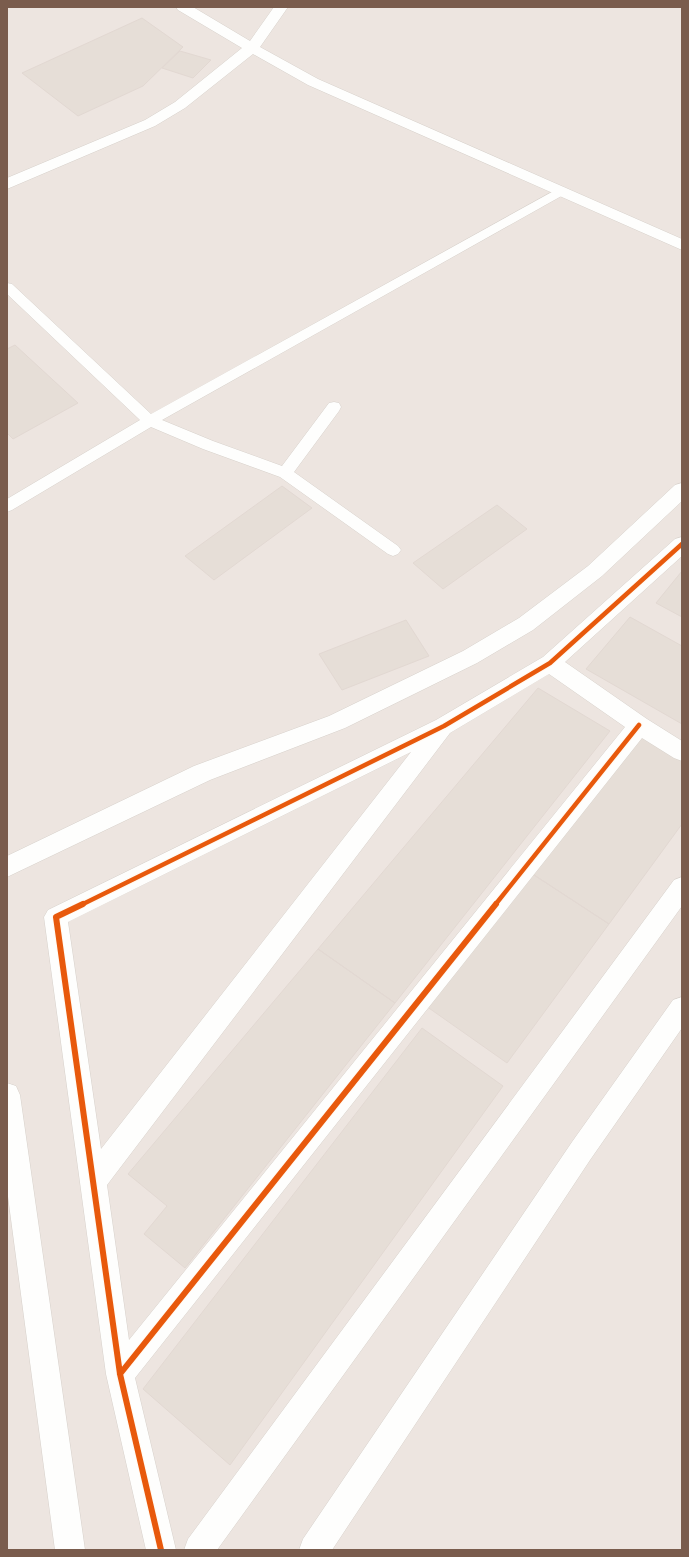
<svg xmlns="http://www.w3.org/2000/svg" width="689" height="1557" font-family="Mulish,sans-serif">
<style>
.industrial{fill:#ede5e0}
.building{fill:#e6ded7;stroke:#e2d8d2}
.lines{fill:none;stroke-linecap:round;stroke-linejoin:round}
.service-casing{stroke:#d7d1cb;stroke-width:1}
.minor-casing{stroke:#d7d1cb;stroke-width:1}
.tertiary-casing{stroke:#d7d1cb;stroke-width:1}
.service{fill:#fefefd;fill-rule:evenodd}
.minor{fill:#fefefd;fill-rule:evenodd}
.tertiary{fill:#fefefd;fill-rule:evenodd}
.cycleway-far1-casing{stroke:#fffaf3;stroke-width:7}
.cycleway-casing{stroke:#fffaf3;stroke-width:8}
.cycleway-far1{stroke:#e8590c;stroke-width:4.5}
.cycleway{stroke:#e8590c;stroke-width:6}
</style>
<rect width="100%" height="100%" fill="#f9f5f0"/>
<!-- industrial -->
<path class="industrial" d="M7,7h675v1543h-675z"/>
<!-- building -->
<path class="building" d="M142,18l41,29 -40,39 -65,30 -56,-43z
M180,51l31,9 -18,18 -31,-10z
M15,345l63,58 -65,36 -6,-6v-84z
M282,486l30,22 -98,72 -29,-24z
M497,505l30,24 -84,60 -30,-26z
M682,571v46l-26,-14z
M630,617l52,29v78l-96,-55z
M406,620l23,36 -87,34 -23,-36z
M538,688l72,43 -215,272 -77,-54z
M639,735l43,25v64l-73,100 -78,-51z
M531,873l78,51 -102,139 -81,-57z
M318,949l77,54 -210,265 -41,-34 23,-28 -39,-32z
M422,1028l81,58 -273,379 -87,-76z"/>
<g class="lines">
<defs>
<path id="service" d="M561,187l4,1 2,3 -2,3 -403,226 51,21 69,25 47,-63 5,-1 5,1 2,4 -2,4 -45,61 104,74 3,4 -3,4 -5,2 -5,-2 -108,-77 -77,-28 -52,-22 -139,83 -5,2v-13l133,-79 -133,-126v-11l5,1 139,130z"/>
<path id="minor" d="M682,483v18l-80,75 -69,54 -56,33 -132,65 -135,52 -203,97v-21l187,-90 135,-50 134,-65 56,-33 69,-52 87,-81z
M682,537v19l-117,106 82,57 35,22v20l-8,-3 -32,-20 -507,640 41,172h-30l-40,-176 -62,-457 4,-7 388,-190 107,-63 132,-118zM549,674l76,53 -496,613 -22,-155 343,-452zM411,752l-310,397 -33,-227z
M682,877v29l-465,644h-33l4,-11 486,-659z
M682,997v31l-92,132 -258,390h-33l4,-11 269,-397 101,-142z"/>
<path id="tertiary" d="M176,7h17l57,34 24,-34h14l-28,40 58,32 364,160v11l-374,-165 -55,-31 -68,54 -30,18 -148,63v-11l138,-58 30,-18 67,-54 -64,-38z
M7,1083l9,3 4,9 65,455h-30l-48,-361z"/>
</defs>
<!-- service casing -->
<use href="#service" class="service-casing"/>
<!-- minor casing -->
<use href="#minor" class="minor-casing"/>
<!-- tertiary casing -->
<use href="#tertiary" class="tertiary-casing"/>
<!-- service -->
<use href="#service" class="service"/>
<!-- minor -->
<use href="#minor" class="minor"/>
<!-- tertiary -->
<use href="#tertiary" class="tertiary"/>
<defs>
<path id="cycleway-far1" d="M81,905l363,-179 106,-63 132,-119
M495,905l144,-180"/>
<path id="cycleway" d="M83,904l-27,13 64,457 41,176
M120,1374l376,-470"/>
</defs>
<!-- cycleway-far1 casing -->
<use href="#cycleway-far1" class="cycleway-far1-casing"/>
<!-- cycleway casing -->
<use href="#cycleway" class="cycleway-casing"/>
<!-- cycleway-far1 -->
<use href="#cycleway-far1" class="cycleway-far1"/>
<!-- cycleway -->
<use href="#cycleway" class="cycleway"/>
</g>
<!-- border -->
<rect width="689" height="1557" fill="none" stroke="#7a5c4d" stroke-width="16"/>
</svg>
